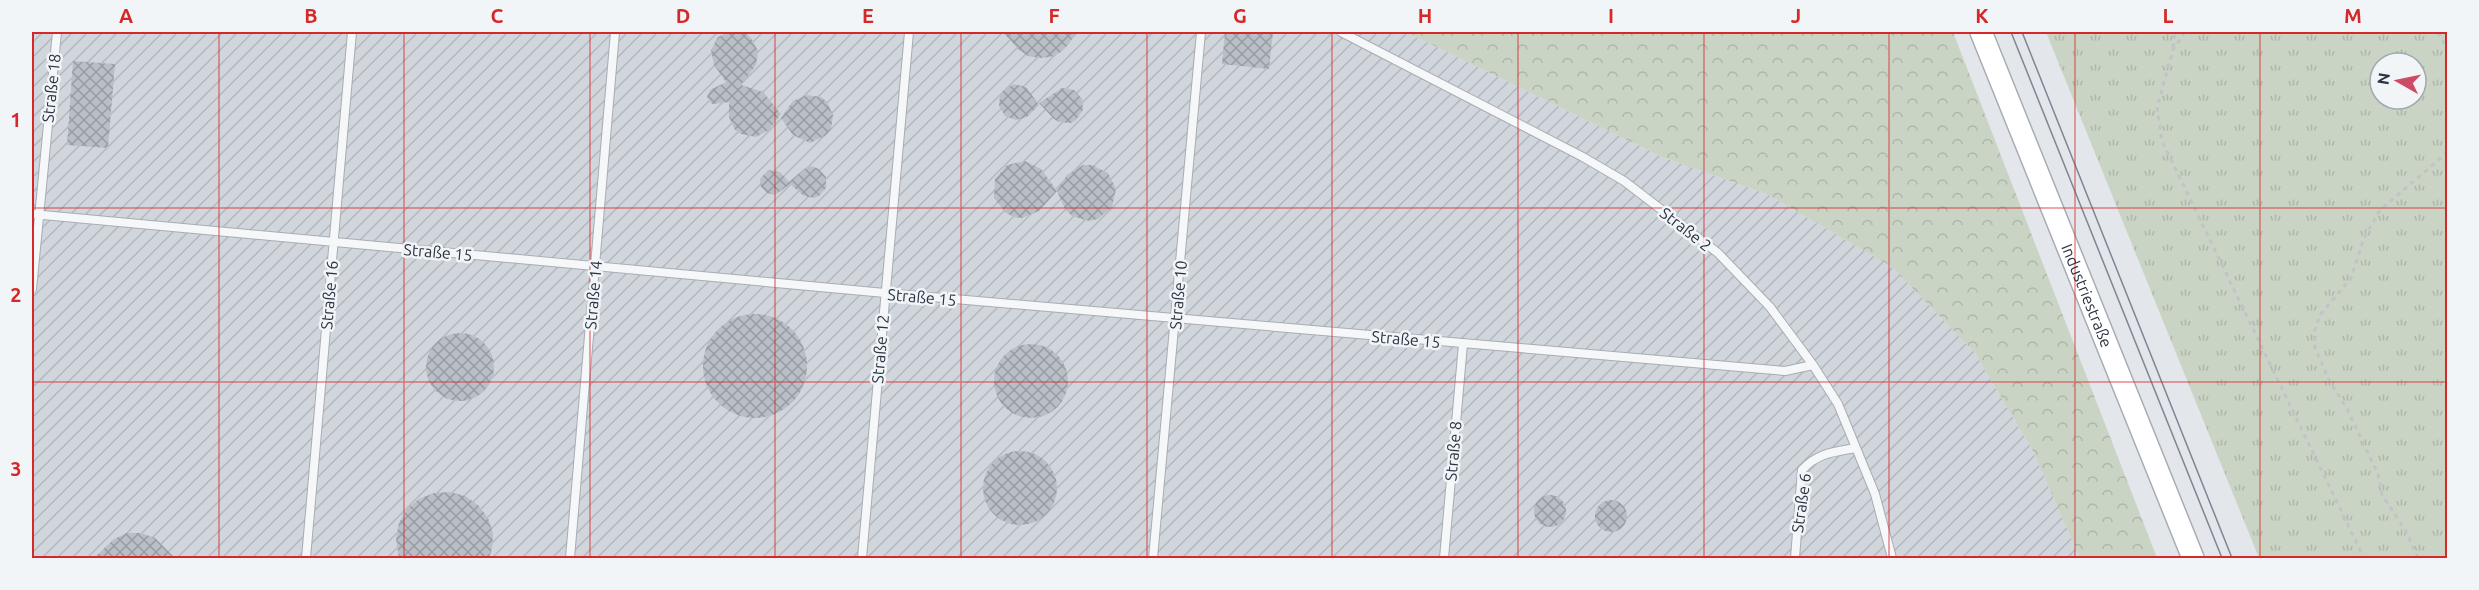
<svg xmlns="http://www.w3.org/2000/svg" width="2479" height="590" font-family="Ubuntu,sans-serif">
<style>
.industrial{fill:url(#industrial-furrows)}
.grass{fill:url(#grass-tufts);fill-rule:evenodd}
.forest{fill:url(#forest-crowns)}
.building{fill:url(#building-cross-hatch)}
.lines{fill:none;stroke-linecap:round;stroke-linejoin:round}
.lane-casing{stroke:#a8adb5;stroke-width:10}
.secondary-casing{stroke:#a8adb5;stroke-width:24}
.path{stroke:#c0c4c9;stroke-width:3;stroke-dasharray:4.5 4.5;stroke-linecap:butt}
.lane{stroke:#f5f7f9;stroke-width:8}
.secondary{stroke:#fff;stroke-width:21}
.tram{stroke:#7d8694;stroke-width:1.5}
.grid{fill:none;stroke:#d62828;stroke-width:1.5;stroke-opacity:0.55}
.labels{text-anchor:middle;dominant-baseline:central;stroke-width:5;stroke-linejoin:round;paint-order:stroke}
.street-label{font-size:16px;fill:#2b3442;stroke:#f2f5f8}
.neatline{fill:none;stroke:#d62828;stroke-width:2}
.grid-label{font-size:20px;text-anchor:middle;font-weight:bold;fill:#d62828}
</style>
<defs>
<pattern id="industrial-furrows" width="10" height="10" patternUnits="userSpaceOnUse" patternTransform="scale(1.5)"><rect width="10" height="10" fill="#d1d5dc"/><path d="M-1 1l2-2M0 10L10 0M9 11l2-2" fill="none" stroke="#b4b7be"/></pattern>
<pattern id="grass-tufts" width="24" height="20" patternUnits="userSpaceOnUse" patternTransform="scale(1.5)"><rect width="24" height="20" fill="#c9d4c4"/><path d="M3 7l-1-3M5 7V3M7 7l1-3M15 17l-1-3M17 17v-4M19 17l1-3" fill="none" stroke="#adb7aa"/></pattern>
<pattern id="forest-crowns" width="20" height="18" patternUnits="userSpaceOnUse" patternTransform="scale(1.5)"><rect width="20" height="18" fill="#c9d4c4"/><path d="M2 6a3 3 0 1 1 6 0M12 15a3 3 0 1 1 6 0" fill="none" stroke="#adb7aa"/></pattern>
<pattern id="building-cross-hatch" width="8" height="8" patternUnits="userSpaceOnUse" patternTransform="scale(1.5)"><rect width="8" height="8" fill="#babfc7"/><path d="M0 0l8 8M0 8l8-8" fill="none" stroke="#979ca3"/></pattern>
</defs>
<rect width="100%" height="100%" fill="#e3e6eb"/>
<!-- industrial -->
<path class="industrial" d="M32,32h1374l256,125 105,37 125,73 83,86 58,98 47,107h-2048z"/>
<!-- grass -->
<path class="grass" d="M2046,32h401v526h-188zM2380,63h36v36h-36z"/>
<!-- forest -->
<path class="forest" d="M1406,32h547l204,526h-77l-47,-107 -58,-98 -83,-86 -125,-73 -105,-37z"/>
<!-- building -->
<path class="building" d="M729,32l17,1 5,5 7,13 -2,14 -15,20 22,7 18,22 -12,16 -13,7 -15,-3 -6,-4 -6,-13v-15l-17,2 -5,-7 3,-7 16,-8 -12,-17 -3,-15 7,-13z
M1003,32h73l-7,12 -8,8 -10,5 -12,1 -11,-2 -9,-6z
M1225,32h48l-4,37 -47,-5z
M73,61l42,3 -7,84 -41,-3z
M1014,84l12,3 13,18 -12,12 -11,3 -11,-4 -6,-10 1,-11 4,-5z
M1062,88l12,2 8,9 1,11 -7,10 -5,3 -12,-1 -5,-3 -15,-16z
M807,95l14,2 6,5 6,13 -2,14 -5,6 -16,8 -17,-8 -12,-17 12,-17z
M1025,161l16,8 16,22 -18,20 -17,7 -9,-1 -8,-5 -11,-14 1,-19 12,-14z
M1083,165h9l16,8 8,16 -4,18 -14,12 -9,2 -17,-5 -7,-7 -8,-18 10,-16z
M811,166l8,3 7,8v11l-7,8 -5,2 -10,-2 -14,-12 -15,11 -8,-2 -6,-6 -1,-8 8,-9 12,2 9,10 15,-13z
M703 366a52 52 0 1 1 104 0a52 52 0 1 1-104 0Z
M426 367a34 34 0 1 1 68 0a34 34 0 1 1-68 0Z
M994 381a37 37 0 1 1 74 0a37 37 0 1 1-74 0Z
M983 488a37 37 0 1 1 74 0a37 37 0 1 1-74 0Z
M450,492l15,4 13,9 10,13 5,15 -1,16 -3,9h-90l-3,-19 3,-16 8,-14 12,-10 15,-6z
M1534 511a16 16 0 1 1 32 0a16 16 0 1 1-32 0Z
M1595 516a16 16 0 1 1 32 0a16 16 0 1 1-32 0Z
M127,533h14l14,5 20,20h-81l20,-19z"/>
<g class="lines">
<defs>
<path id="lane" d="M1341,32l242,125 41,24 94,72 52,54 43,58 25,39 37,90 17,64
M32,214l853,79 900,78 28,-6
M32,289l25,-257
M306,558l46,-526
M570,558l45,-526
M862,558l47,-526
M1153,558l48,-526
M1444,558l19,-214
M1795,558l7,-88c15,-17 32,-18 54,-22"/>
<g id="secondary">
<path id="s1" d="M1981,32l212,526"/>
</g>
</defs>
<!-- lane casing -->
<use href="#lane" class="lane-casing"/>
<!-- secondary casing -->
<use href="#secondary" class="secondary-casing"/>
<!-- path -->
<path class="path" d="M2185,32l-12,18 -16,57 5,34 202,417
M2438,32l10,18
M2173,48l2,-16
M2418,558l-12,-27 -24,-36 -4,-21 -31,-65 -18,-29 -14,-32 -1,-15 6,-18 31,-37 13,-40 16,-28 68,-58"/>
<!-- lane -->
<use href="#lane" class="lane"/>
<!-- secondary -->
<use href="#secondary" class="secondary"/>
<!-- tram -->
<path class="tram" d="M2011,32l211,526
M2022,32l210,526"/>
</g>
<!-- grid -->
<path class="grid" d="M219,32v526M404,32v526M590,32v526M775,32v526M961,32v526M1147,32v526M1332,32v526M1518,32v526M1704,32v526M1889,32v526M2075,32v526M2260,32v526M32,208h2416M32,382h2416"/>
<g class="labels">
<!-- street labels -->
<g class="street-label">
<text transform="translate(51 88) rotate(-84)">Straße 18</text>
<text transform="translate(1686 229) rotate(38)">Straße 2</text>
<text transform="translate(438 252) rotate(5)">Straße 15</text>
<text transform="translate(329 295) rotate(-85)">Straße 16</text>
<text transform="translate(593 295) rotate(-85)">Straße 14</text>
<text transform="translate(1178 295) rotate(-85)">Straße 10</text>
<text stroke="none"><textPath href="#s1" startOffset="284">Industriestraße</textPath></text>
<text transform="translate(922 297) rotate(5)">Straße 15</text>
<text transform="translate(1406 339) rotate(5)">Straße 15</text>
<text transform="translate(880 349) rotate(-85)">Straße 12</text>
<text transform="translate(1453 451) rotate(-85)">Straße 8</text>
<text transform="translate(1801 503) rotate(-82)">Straße 6</text>
</g>
</g>
<!-- border -->
<rect width="2479" height="590" fill="none" stroke="#f2f5f8" stroke-width="66"/>
<!-- north arrow -->
<g transform="translate(2398 81) rotate(279)"><circle r="28" fill="#f2f5f8" stroke="#a2a8af" stroke-width="1.5"/>
<path d="M0-4.5L10 22L0 15L-10 22Z" fill="#cb4c64"/>
<text y="-9" font-size="16" font-weight="bold" text-anchor="middle" fill="#2b3442">N</text>
</g>
<rect x="33" y="33" width="2413" height="524" class="neatline"/>
<g class="grid-label">
<text x="126" y="23">A</text>
<text x="311" y="23">B</text>
<text x="497" y="23">C</text>
<text x="683" y="23">D</text>
<text x="868" y="23">E</text>
<text x="1054" y="23">F</text>
<text x="1240" y="23">G</text>
<text x="1425" y="23">H</text>
<text x="1611" y="23">I</text>
<text x="1796" y="23">J</text>
<text x="1982" y="23">K</text>
<text x="2168" y="23">L</text>
<text x="2353" y="23">M</text>
<text x="16" y="127">1</text>
<text x="16" y="302">2</text>
<text x="16" y="476">3</text>
</g>
</svg>
